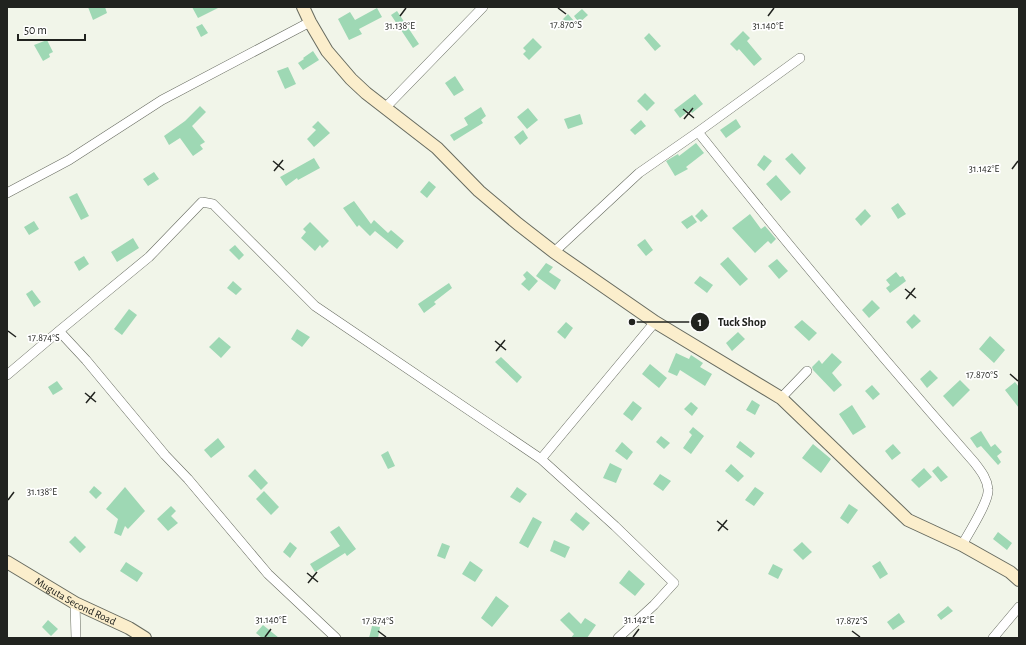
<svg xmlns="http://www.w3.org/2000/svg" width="1026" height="645" font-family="'Alegreya Sans',sans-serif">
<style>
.building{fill:#9ed8b4}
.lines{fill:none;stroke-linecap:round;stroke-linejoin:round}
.street-casing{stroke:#676b60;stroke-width:10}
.secondary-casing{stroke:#676b60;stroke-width:14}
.street{stroke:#fff;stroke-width:9}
.secondary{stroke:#fbeecc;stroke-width:12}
.ticks{fill:none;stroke:#21231f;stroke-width:1.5}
.labels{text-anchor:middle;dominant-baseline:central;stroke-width:3.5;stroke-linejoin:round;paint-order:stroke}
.street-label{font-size:11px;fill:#21231f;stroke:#fff}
.ticks-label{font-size:10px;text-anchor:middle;fill:#21231f;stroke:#fff;stroke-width:3.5;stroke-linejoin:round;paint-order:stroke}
.leader{fill:none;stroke:#21231f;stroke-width:1.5}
.callout-dot{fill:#21231f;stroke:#fff;stroke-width:1.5}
.mark-label{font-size:12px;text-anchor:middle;font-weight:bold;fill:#fff}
.callout-label{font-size:12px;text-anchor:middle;font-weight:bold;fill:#21231f;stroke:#fff;stroke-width:3.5;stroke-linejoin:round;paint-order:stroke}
</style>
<rect width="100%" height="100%" fill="#f1f5e9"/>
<!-- building -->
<path class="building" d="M88,7h17l2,6 -14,7z
M192,7h28l-22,11z
M377,8l5,9 -23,12 3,5 -13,6 -11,-21 12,-7 5,8z
M582,9l6,6 -9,8 -5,-7z
M397,11l22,33 -6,4 -22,-33z
M568,14l6,7 -8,7 -5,-7z
M202,24l6,9 -7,4 -5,-10z
M743,31l7,7 -3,3 15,18 -8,7 -15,-17 -2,2 -7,-7z
M649,33l12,13 -6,5 -11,-13z
M533,38l9,9 -13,13 -6,-6 3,-3 -3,-3z
M47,40l6,12 -4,2 1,3 -7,4 -9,-16z
M313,51l6,9 -16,10 -5,-7 6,-4 -1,-1z
M288,67l8,17 -11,5 -8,-18z
M455,76l9,14 -10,6 -9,-13z
M645,93l10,10 -8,8 -10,-10z
M695,94l8,10 -11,9 -2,-3 -10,8 -6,-8z
M200,106l6,6 -14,14 13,16 -5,3 3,4 -10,7 -13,-18 -11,7 -5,-9 21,-15z
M481,107l5,9 -5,4 2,3 -29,18 -4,-6 18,-10 -4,-7z
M528,108l10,12 -11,9 -10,-12z
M580,114l3,10 -15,5 -4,-10z
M736,119l5,8 -15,11 -6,-8z
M641,120l5,6 -11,9 -5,-5z
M318,121l12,12 -16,14 -7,-8 9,-9 -4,-3z
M523,130l5,8 -8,7 -6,-8z
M696,143l8,10 -18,14 2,2 -13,7 -9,-15 12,-7 1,2z
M792,153l14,15 -6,7 -15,-16z
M764,155l8,6 -8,10 -7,-6z
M314,158l6,10 -22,12 -1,-2 -11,8 -6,-9z
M154,172l5,7 -11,7 -5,-7z
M776,175l15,17 -10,9 -15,-17z
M429,181l7,6 -9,11 -7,-6z
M77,193l12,23 -8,4 -12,-23z
M354,201l17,23 3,-4 14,13 3,-3 13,11 -7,8 -22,-18 -5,5 -11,-11 -2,2 -14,-19z
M898,203l8,11 -8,5 -7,-11z
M702,209l6,7 -7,6 -6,-6z
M865,209l6,7 -10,10 -6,-7z
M750,214l11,15 4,-3 11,13 -5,5 -3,-3 -13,12 -23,-25z
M692,215l5,7 -10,7 -6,-7z
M34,221l5,8 -10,6 -5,-8z
M310,222l19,19 -7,7 -2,-3 -5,6 -14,-13 5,-6 -3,-3z
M133,238l6,10 -22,14 -6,-10z
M645,239l8,11 -7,6 -9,-11z
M235,245l9,10 -5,5 -10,-10z
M84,256l5,8 -10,7 -5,-9z
M728,257l20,22 -8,7 -20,-22z
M777,259l11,12 -9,8 -11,-13z
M546,263l7,4 -4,5 12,8 -6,10 -19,-14z
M527,271l11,10 -9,10 -8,-7 5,-5 -3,-4z
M896,272l4,5 3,-1 3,5 -16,12 -4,-5 4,-3 -4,-5z
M700,276l13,9 -6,8 -13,-10z
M233,281l9,8 -6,6 -9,-7z
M449,283l3,5 -18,14 2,2 -12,9 -6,-9z
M32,290l9,12 -7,5 -8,-13z
M872,300l8,8 -11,10 -7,-8z
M129,309l8,6 -15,20 -8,-6z
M914,314l7,7 -9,8 -6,-7z
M802,320l15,13 -8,8 -15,-14z
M566,322l7,6 -8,11 -8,-7z
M297,329l13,8 -8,10 -11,-8z
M738,332l7,7 -13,12 -6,-8z
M990,336l15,14 -11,13 -15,-14z
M219,337l12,10 -10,11 -12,-11z
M676,353l13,6 2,-4 12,8 -3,4 12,7 -7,12 -25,-16 -3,6 -9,-4z
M832,353l10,9 -10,11 10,12 -8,7 -21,-22 -1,-3 7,-7 3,4z
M501,357l21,20 -5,6 -22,-21z
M650,364l17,14 -8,10 -17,-14z
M930,370l8,8 -11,10 -7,-9z
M960,380l10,10 -17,17 -10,-11z
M57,381l6,8 -10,6 -5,-8z
M1015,382l4,5v21l-14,-18z
M872,385l8,9 -7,6 -8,-9z
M752,400l8,5 -5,10 -9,-5z
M633,401l9,7 -10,13 -9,-7z
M691,402l7,6 -6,8 -8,-7z
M852,405l14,22 -13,8 -14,-21z
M693,427l11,9 -13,18 -8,-6 9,-13 -3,-3z
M981,431l10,16 4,-3 7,8 -5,4 4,6 -3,3 -17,-19 -4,2 -7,-10z
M661,436l9,7 -6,6 -8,-7z
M218,438l7,9 -14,11 -7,-8z
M740,441l15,12 -4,5 -15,-11z
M622,442l11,10 -6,8 -12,-9z
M813,444l18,15 -10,14 -19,-15z
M893,444l8,9 -9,7 -7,-9z
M388,451l7,15 -7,3 -7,-14z
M610,463l12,6 -6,14 -13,-5z
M731,464l13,12 -6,6 -13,-11z
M938,466l10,11 -7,5 -9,-11z
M924,468l8,9 -13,11 -8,-8z
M255,469l13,14 -7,7 -13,-14z
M660,474l11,7 -8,10 -10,-7z
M94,486l8,7 -6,6 -7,-7z
M125,487l20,24 -17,18 -3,-3 -4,10 -7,-3 4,-14 -12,-10z
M517,487l10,7 -7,9 -10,-6z
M755,487l9,6 -10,13 -9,-6z
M264,491l15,16 -8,8 -15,-16z
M849,504l9,6 -10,14 -8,-6z
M171,506l5,5 -5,5 7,7 -10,8 -11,-12z
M576,512l14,11 -7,8 -13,-11z
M533,517l9,5 -14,26 -9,-5z
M339,526l17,23 -9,7 -2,-3 -30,19 -5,-8 30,-18 -10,-14z
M998,532l14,11 -5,7 -14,-11z
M75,536l11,11 -6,6 -11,-11z
M554,540l16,7 -5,11 -15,-7z
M290,542l7,6 -7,10 -7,-6z
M802,542l10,10 -9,8 -10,-10z
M442,543l8,3 -5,13 -8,-3z
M470,561l13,9 -8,12 -13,-8z
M880,561l8,13 -8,5 -8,-13z
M126,562l17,11 -6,9 -17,-11z
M773,564l10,5 -5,10 -10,-5z
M629,570l16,14 -10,12 -16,-13z
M496,596l13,10 -17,21 -11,-9z
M948,606l5,5 -12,9 -4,-5z
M569,612l12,12 4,-6 11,7 -9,13h-16l3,-4 -14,-14z
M899,613l6,9 -12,8 -6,-8z
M48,620l10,9 -7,7 -9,-9z
M263,625l16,13h-17l-6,-5z
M372,626l8,1 -2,11h-9z"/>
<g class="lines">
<defs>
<path id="street" d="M385,108l98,-101
M698,132c89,112 181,222 276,330 6,8 13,16 14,27 2,11 -20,45 -26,56
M7,193l62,-33 93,-60 148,-78
M554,252l85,-79 59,-41 102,-74
M59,331l27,29 79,95 23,24 80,95 68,64
M7,375l52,-44 90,-74 53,-55 11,2 102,102 226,153 74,67 59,57 -20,22 -36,33
M781,398l26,-27
M541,459l114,-137
M75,603l1,35
M993,638l26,-31"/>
<g id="secondary">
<path d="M303,7l7,15 17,29 24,28 15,14 71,55 42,43 39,33 36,28 101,70 126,76 127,122 54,25 48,27 9,8"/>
<path id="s1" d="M7,562l68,41 54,25 16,10"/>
</g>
</defs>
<!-- street casing -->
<use href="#street" class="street-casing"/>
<!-- secondary casing -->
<use href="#secondary" class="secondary-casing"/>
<!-- street -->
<use href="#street" class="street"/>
<!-- secondary -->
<use href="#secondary" class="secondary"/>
</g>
<!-- ticks -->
<path class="ticks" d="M558,8l8,6M400,16l6,-8M768,16l6,-8M683,109l11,9M684,119l9,-11M273,161l11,9M1012,169l6,-8M274,171l9,-11M905,289l11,9M906,299l9,-11M8,331l8,6M495,341l11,9M496,351l9,-11M1010,374l8,7M85,393l11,9M86,403l9,-11M8,500l6,-8M717,521l11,9M718,531l9,-11M307,573l11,9M308,583l9,-11M378,631l8,6M852,631l8,6M265,637l6,-8M633,637l6,-8"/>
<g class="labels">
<!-- street labels -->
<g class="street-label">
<text stroke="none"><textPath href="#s1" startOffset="79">Muguta Second Road</textPath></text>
</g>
</g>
<g class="ticks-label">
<text x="566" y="28">17.870°S</text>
<text x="400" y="29">31.138°E</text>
<text x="768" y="29">31.140°E</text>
<text x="984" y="172">31.142°E</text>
<text x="44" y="341">17.874°S</text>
<text x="982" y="378">17.870°S</text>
<text x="42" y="495">31.138°E</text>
<text x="271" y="623">31.140°E</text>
<text x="639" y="623">31.142°E</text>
<text x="378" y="624">17.874°S</text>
<text x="852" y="624">17.872°S</text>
</g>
<!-- callouts -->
<path class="leader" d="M632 322L700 322"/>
<g class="callout-dot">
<circle cx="632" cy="322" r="4"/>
<circle cx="700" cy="322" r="10"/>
</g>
<g class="mark-label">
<text x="700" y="326">1</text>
</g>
<g class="callout-label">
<text x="742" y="326">Tuck Shop</text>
</g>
<!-- border -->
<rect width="1026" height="645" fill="none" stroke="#21231f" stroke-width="16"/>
<!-- scale -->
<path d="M18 34v6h67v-6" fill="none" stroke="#21231f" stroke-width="2"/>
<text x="24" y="34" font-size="12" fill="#21231f" stroke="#ffffff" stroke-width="3" paint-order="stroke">50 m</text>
</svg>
